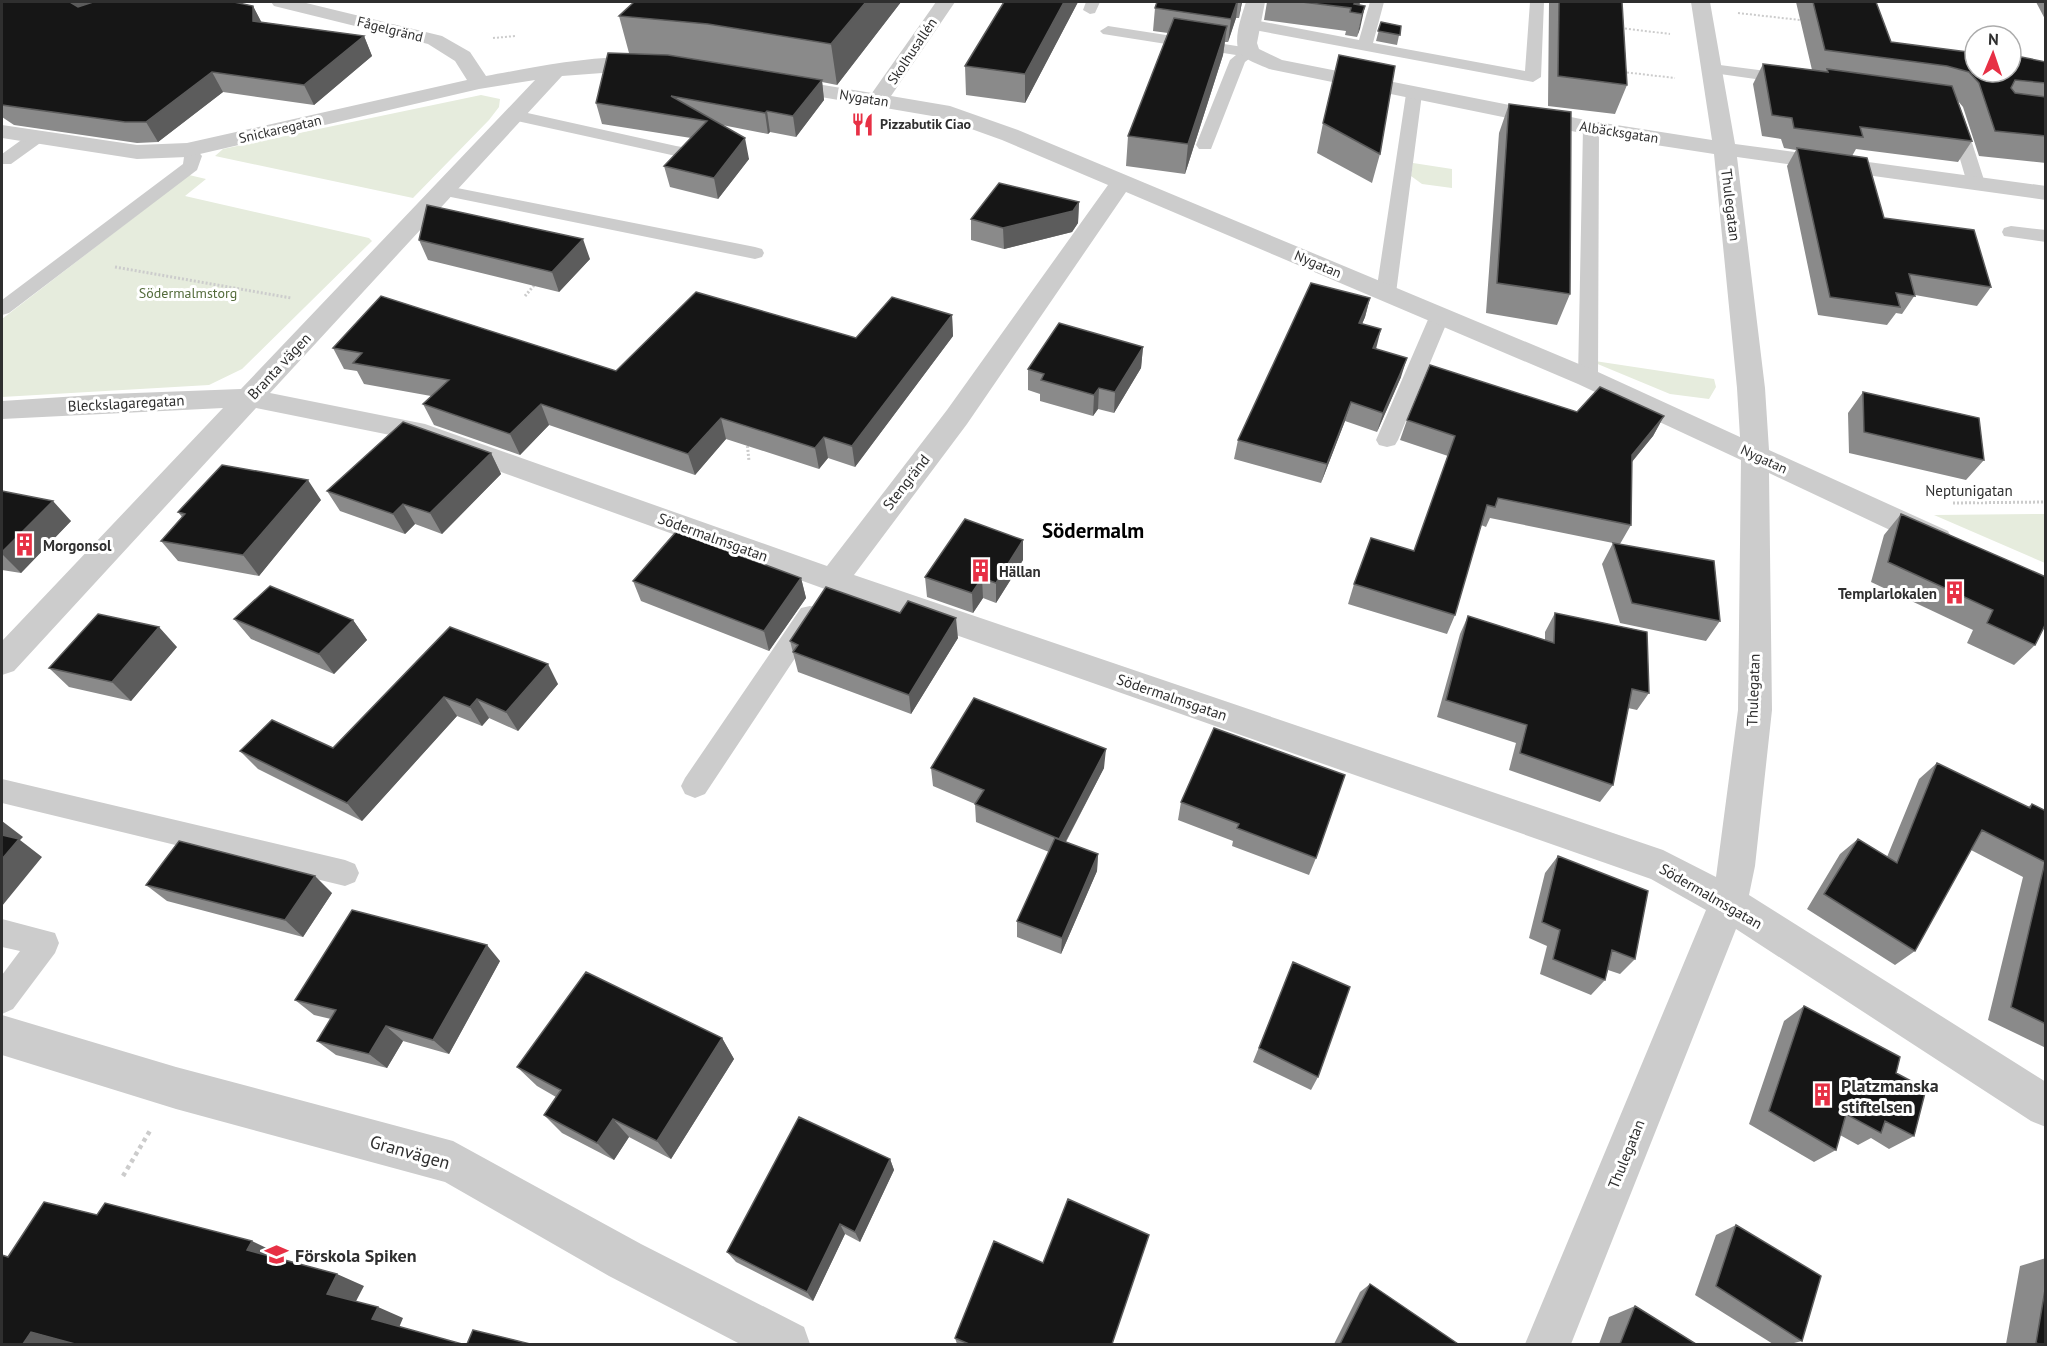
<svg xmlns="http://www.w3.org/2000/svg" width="2047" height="1346" font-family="'PT Sans',sans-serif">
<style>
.green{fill:#e6ecdd}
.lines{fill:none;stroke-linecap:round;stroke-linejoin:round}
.path-far2{stroke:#ccc;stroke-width:2;stroke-dasharray:2 2;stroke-linecap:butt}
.path-far1{stroke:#ccc;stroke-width:3;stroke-dasharray:2 2;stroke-linecap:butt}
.path{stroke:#ccc;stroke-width:4.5;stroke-dasharray:4 4;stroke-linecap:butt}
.service{fill:#ccc;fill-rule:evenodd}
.minor{fill:#ccc;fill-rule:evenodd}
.wall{fill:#8a8a8a}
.shaded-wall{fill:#5c5c5c}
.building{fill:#161616;stroke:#5c5c5c;stroke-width:1.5}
.labels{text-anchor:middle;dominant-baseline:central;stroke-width:6;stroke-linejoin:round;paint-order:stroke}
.far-street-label{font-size:14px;fill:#2f2f2f;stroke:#fff}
.far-poi-label{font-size:14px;font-weight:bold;fill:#2f2f2f;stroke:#fff;text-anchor:start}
.far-park-label{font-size:14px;fill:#546c3c;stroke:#fff}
.street-label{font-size:15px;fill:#2f2f2f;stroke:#fff}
.poi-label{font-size:15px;font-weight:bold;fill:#2f2f2f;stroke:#fff;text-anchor:start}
.near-poi-label{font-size:18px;font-weight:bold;fill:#2f2f2f;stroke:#fff;text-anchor:start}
.near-street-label{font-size:18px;fill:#2f2f2f;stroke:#fff}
.district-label{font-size:21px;font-weight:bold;fill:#000;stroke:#fff}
</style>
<rect width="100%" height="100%" fill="#fff"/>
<!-- green -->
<path class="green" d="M481,95l19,4 -1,8 -10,13 -76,78 -198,-42 8,-7z
M1413,163l39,6v19l-30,-4 -11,-8z
M189,175l17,4 -21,17 184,42 3,3 -130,128 -33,16 -207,12v-78z
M1588,360l126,19 2,8 -7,12 -39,-5z
M2045,514v49l-111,-48z"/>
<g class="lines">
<!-- path-far2 -->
<path class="path-far2" d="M1738,13l62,7
M1621,28l49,6
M493,38l23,-2
M1623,72l52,6"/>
<!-- path-far1 -->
<path class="path-far1" d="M115,267l176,31
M525,296l11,-13
M747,442l2,19
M1953,503l93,-1"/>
<!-- path -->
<path class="path" d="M123,1176l28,-47"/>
<!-- service -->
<path class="service" d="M1086,2h14l-5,11 -5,1 -7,-4z
M1370,2h14l-11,41 152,28 5,-69h14l-3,75 -8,5 -284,-53 -8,-5 8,-5 110,21z
M1108,26l148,23 2,3 -13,10 -34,87h-12l-3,-4 34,-85 6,-5 -133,-21 -3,-3z
M1712,64l78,10 8,5 -8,5 -84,-12 -2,-3z
M1414,89l8,5 -26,199 -3,4h-14l-3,-4 30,-199z
M514,110l162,36 6,1 3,4 -3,4 -6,1 -168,-37 -2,-4z
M1956,113l8,5 21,65 -3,4h-12l-3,-4 -19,-65z
M1591,123l8,5 -1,250 -3,5 -7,2 -7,-2 -3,-5 5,-250z
M37,132l6,1 2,4 -2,4 -32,23h-9v-10l29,-21z
M187,145l6,1 9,10 -5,14 -188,143 -7,2v-15l181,-136 1,-7 -6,-7 3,-4z
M442,185l313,62 7,2 2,4 -2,4 -7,2 -319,-65 -3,-4 3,-4z
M2011,226l35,4v12l-42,-6 -2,-4 2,-4z
M1440,309l7,2 3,4 -52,125 -3,5 -8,2 -8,-2 -3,-5 54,-125 3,-4z
M810,606l9,2 3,7 -3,7 -114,172 -10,4 -10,-4 -4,-8 4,-8 116,-170z
M2,779l343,81 10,4 4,9 -4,9 -10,4 -343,-83z
M2,919l53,14 4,10 -4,10 -42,56 -11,5v-39l18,-24 -18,-4z"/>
<!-- minor -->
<path class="minor" d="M271,2h31l140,34 28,16 16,24c45,-8 127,-26 170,-15l3,4 -3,4 -94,7 -292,317 155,31 402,142 120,-156 161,-225 -106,-45 -64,-23 -158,-27 -7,-2 -3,-4 3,-4 7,-2 92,15 64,-91h19l-64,94 59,10 68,24 580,242 142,65 -3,-49 -23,-234 -123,-19 -322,-66c-8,-4 -19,-7 -26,-13 -13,-10 -1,-41 3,-54h19l-8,41 2,6 23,11 309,61 121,19 -21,-138h19l25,142 311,42v14l-309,-43 28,231 4,62 179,81 4,8 -4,8 -11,3 -11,-3 -157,-74 3,237 -17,156 -6,29 297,187v45l-15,-6 -295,-192 -165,415h-46l181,-434 -55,-31 -829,-291 -412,-149 -154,-31 -242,263 -12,4v-34l221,-233 -221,11v-18l107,-7 132,-5 294,-309 -56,9 -292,68 -50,2 -135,-21v-13l135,20 50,-2 280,-63 -12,-19 -27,-17 -154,-38zM1126,192l452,192 163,76 -3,250 -22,167 -53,-27 -809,-275 113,-151z
M2,1015l174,52 277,74 188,103 163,83 6,17h-70l-131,-68 -164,-94 -269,-73 -174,-54z"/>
</g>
<!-- wall -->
<path class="wall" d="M2,2l251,4 8,16 103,14 8,20 -58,49 -91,-13 -65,50 -21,1 -123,-18 -12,-8z
M901,2l-64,83 -15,-3 2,18 -28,37 -26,-5 -2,2 -46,-9 27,34 -31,40 -48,-12 -6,-21 27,-28 -89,-14 -6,-21 33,-50 -10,-37z
M1004,2h74l-53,101 -59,-8 -1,-29z
M1157,2h85l-3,16h-3l-8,24h-3l-2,13 -38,119 -59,-8 2,-30 40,-103 -15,-2 2,-23z
M1267,2h93l-1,3 6,1 -8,31 -12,-2 1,-4 -82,-11z
M1549,2h73l5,83 -12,29 -67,-8z
M1796,2h80l15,40 155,20v101l-67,-7 -16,-49 -5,-6 14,40 -14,21 -102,-13 -4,7 32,62 107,69 -14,19 -62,-11 -13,19 -6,-1 -9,12 -69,-10 -31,-149 9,-16 -12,-2 -3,-9 -19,-3 -9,-52 10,-20 49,6z
M2036,2h10v19z
M1381,22l20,4 -4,19 -21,-4z
M1509,104l61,190 -13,31 -71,-12 13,-180z
M1323,123l57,31 -8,29 -55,-30z
M1079,202l-1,21 -6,9 -68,17 -33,-9v-21z
M419,240l171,19 -31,33 -131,-32z
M1370,298l-5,19 -3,7 14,24 25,29 -24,55 -32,-11 -24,62 -87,-24 4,-19z
M952,315l1,21 -98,131 -27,-9 -9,11 -93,-30 -31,36 -146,-50 -29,30 -86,-30 -11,-21 8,-8 -67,-12 -7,-13 -13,-2 -11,-21 283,23 240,-33z
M1143,347l-2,21 -27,45 -16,-4 -5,7 -53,-15v-7l-12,-4v-21z
M1863,392l121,68 -18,20 -117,-27 -1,-40z
M1577,412l87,4 -11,20 -21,26 -1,63 -11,19 100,77 -14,20 -86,-18 -18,-59 11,-21 -123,-25 -4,9 -5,-2 -26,90 -8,19 -99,-30 6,-20 60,-33 34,-95 -48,-16 7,-20z
M491,453l10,21 -59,60 -27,-10 -10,10 -65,-23 -13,-20z
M2,491l69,30 -50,52 -19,-3z
M321,500l-62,76 -81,-15 -17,-20 21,-24 -4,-5z
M1901,514l134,131 -21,20 -47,-22 6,-13 -102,-48 13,-47z
M1023,560l-27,43 -13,-5 -10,15 -46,-16 -2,-20z
M801,578l5,20 -37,53 -128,-50 -8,-20z
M1555,613l94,80 -12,17 -9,-2 -15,77 -13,17 -91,-32 7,-27 -79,-26 23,-83 8,-18 77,24v-8z
M234,619l119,1 14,20 -33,34 -83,-35z
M450,627l108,57 -40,47 -29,-13 -7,8 -25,-10 -95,105 -104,-52 -18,-18 93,-3z
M958,638l-47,76 -113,-42 -8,-31z
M177,647l-46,54 -62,-14 -20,-19z
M1214,728l102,130 -7,17 -77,-29 1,-5 -55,-21 3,-18z
M1937,763l91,44 4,-3 14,7v237l-58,-28 35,-143 -52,-27 -56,101 -20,14 -88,-56 33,-55 18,-15 29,18 32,-78z
M931,768h173l-38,74 32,12 -1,17 -36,83 -44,-17v-16l32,-69 -73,-30 -1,-18 -42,-18z
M1558,856l77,103 -15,15 -12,-4 -3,10 -14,15 -51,-21 7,-28 -18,-8 16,-65z
M146,885l186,8 -29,44 -136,-36z
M500,961l-51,93 -46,-13 -16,27 -51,-13 -19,-14 14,-22 -17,-4 -19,-15z
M1293,962l25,115 -7,13 -58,-28z
M1804,1006l92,67 18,63 -25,13 -18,-11 -13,7 -18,-10 -4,15 -22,12 -65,-38 35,-103z
M722,1038l12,21 -63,100 -42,-22 -15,23 -52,-27 -18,-18 12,-18 -19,-11 -20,-19z
M890,1159l4,11 -34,72 -15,-8 -32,67 -77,-39 -9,-10z
M1736,1225l66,116 -12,3h-17l-78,-49 21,-60z
M2046,1258v86h-40l14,-78z
M1043,1263l69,81h-155l-2,-6z
M1370,1284l88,60h-124l26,-52z
M1635,1306l61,38h-97l10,-27z"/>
<!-- shaded-wall -->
<path class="shaded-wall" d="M69,2h47l-31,13z
M866,2h35l-64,83 -6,-41z
M1064,2h14l-53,101v-29z
M1237,2h1l-2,16 -8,24 3,-23z
M1241,2h1l-3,16z
M1355,2h5l-2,11 -4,-9z
M253,6l10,19 -10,-4z
M1365,6l-5,23 -3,8 5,-23z
M1227,26l-4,29 -38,119 3,-30z
M364,36l8,20 -58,49 -10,-20z
M212,72l11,20 -65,50 -12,-20z
M822,80l2,20 -28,37 -3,-21z
M767,111l3,21 -2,2 -3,-21z
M745,138l4,21 -31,40 -4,-21z
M1079,202l-1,21 -6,9 -68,17 -1,-21z
M583,239l7,20 -31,33 -7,-20z
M1370,298l-5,19 -11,26 5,-20z
M952,315l1,21 -98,131 -3,-21z
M1381,329l-5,20 -3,-1z
M1143,347l-2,21 -27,45 1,-21z
M1407,358l-6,19 -24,55 6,-19z
M1099,388l-1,21 -5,7 1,-21z
M1351,402l-6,19 -24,62 6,-19z
M541,404l8,21 -29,30 -10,-21z
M1664,416l-11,20 -32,39 11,-20z
M721,418l5,21 -31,36 -7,-21z
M824,437l4,21 -9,11 -4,-21z
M491,453l10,21 -59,60 -12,-21z
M308,480l13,20 -62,76 -16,-21z
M53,501l18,20 -50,52 -19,-19v-2z
M403,504l12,20 -10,10 -12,-20z
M1023,540v20l-27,43v-20z
M801,578l5,20 -37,53 -5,-20z
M982,578l1,20 -10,15 -1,-20z
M956,618l2,20 -47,76 -2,-19z
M353,620l14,20 -33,34 -15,-20z
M159,627l18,20 -46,54 -19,-19z
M548,664l10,20 -40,47 -12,-19z
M444,697l13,19 -95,105 -15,-18z
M477,699l12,19 -7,8 -12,-19z
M1106,749l-2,19 -46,88 1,-17z
M2,821l21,16 -3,3 22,17 -40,49z
M1098,854l-1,17 -36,83 1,-16z
M315,876l17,17 -29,44 -18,-17z
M487,945l13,16 -51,93 -16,-14z
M386,1026l17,15 -16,27 -18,-14z
M722,1038l12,21 -63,100 -14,-18z
M613,1119l16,18 -15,23 -17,-17z
M890,1159l4,11 -34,72 -5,-10z
M840,1224l5,10 -32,67 -6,-9z
M252,1241l29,14 -4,8 -30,-13z
M337,1274l27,12 -10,19 -27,-11z
M378,1307l25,11 -5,12 -26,-11z
M31,1332l40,10 -1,2h-47z"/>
<!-- building -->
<path class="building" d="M2,2h68l8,5 15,-5h141l19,4v15l111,15 -60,49 -92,-13 -66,50h-21l-123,-17z
M634,2h232l-35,42 -123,-20 -89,-8z
M1004,2h60l-39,72 -60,-8z
M1157,2h80l-6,17 -76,-11z
M1302,2h53l-1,2 11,2 -3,8 -12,-2 1,-4z
M1559,2h63l5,83 -69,-9z
M1813,2h63l15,40 84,11v19h36v-17l35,7v21l-31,-3 -4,8 4,5 31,4v39l-51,-5 -16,-48 -10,-11 -22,-6 -122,-16z
M1174,18l53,8 -39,118 -60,-8z
M1381,22l20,4 -1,9 -22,-4z
M608,53l60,2 154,25 -29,36 -26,-5 -2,2 -94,-17 74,42 -31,40 -50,-12 43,-45 -111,-18z
M1339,55l56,11 -15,88 -57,-31z
M1763,64l65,8 -1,-3 125,17 20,55 -112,-14 3,10 -69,-9 -2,-10 -20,-3z
M1509,104l62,8 -1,182 -73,-11z
M1797,148l70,10 17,60 90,12 17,57 -82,-13 6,22 -19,-3 4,14 -70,-10z
M999,183l80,19 -6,9 -70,17 -32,-9z
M427,205l156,34 -31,33 -133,-32z
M1311,283l59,15 -11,25 22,6 -8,19 34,10 -24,55 -32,-11 -24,62 -89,-24z
M696,292l160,46 36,-41 60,18 -100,131 -28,-9 -9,11 -94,-30 -33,36 -147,-50 -31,30 -87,-30 26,-24 -96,-17 9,-10 -29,-5 48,-52 235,75z
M1059,323l84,24 -28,45 -16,-4 -5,7 -53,-15 3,-6 -16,-5z
M1430,365l147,47 23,-25 64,29 -32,39 -1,70 -133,-27 -3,9 -8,-2 -32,110 -101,-31 17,-46 43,13 41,-115 -48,-16z
M1863,392l116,26 5,42 -120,-28z
M403,422l88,31 -61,60 -27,-9 -10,10 -66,-23z
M222,465l86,15 -65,75 -82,-14 24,-27 -7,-2z
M2,491l51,10 -51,51z
M1901,514l145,63v46l-11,22 -48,-22 6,-13 -105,-48z
M965,519l58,21 -27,43 -14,-5 -10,15 -47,-16z
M676,532l125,46 -37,53 -131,-50z
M1613,543l101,18 6,60 -88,-18z
M270,586l83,34 -34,34 -85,-35z
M826,587l74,26 8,-12 48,17 -47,77 -116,-43 5,-7 -8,-4z
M1555,613l92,19 2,61 -17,-4 -19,96 -93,-32 7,-28 -81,-25 22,-84 86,27z
M98,614l61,13 -47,55 -63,-14z
M450,627l98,37 -42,48 -29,-13 -7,8 -26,-10 -97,106 -107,-52 32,-31 61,28z
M974,698l132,51 -47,90 -84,-35 9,-14 -53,-22z
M1214,728l131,47 -29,83 -79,-30 2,-4 -58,-22z
M1937,763l93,45 2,-4 14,7v213l-35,-17 34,-145 -63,-32 -67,121 -91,-57 34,-55 39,24z
M2,835l17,4 -17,20z
M1055,838l43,16 -36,84 -45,-17z
M179,841l136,35 -30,44 -139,-35z
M1558,856l90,35 -13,68 -23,-9 -7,30 -52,-21 7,-29 -18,-8z
M352,910l135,35 -54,95 -47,-14 -17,28 -52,-13 19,-31 -41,-10z
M1293,962l57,25 -32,90 -59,-29z
M586,972l136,66 -65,103 -44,-22 -16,24 -53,-28 17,-25 -44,-23z
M1804,1006l96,51 -4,16 30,16 -12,47 -29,-15 -4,12 -35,-19 -10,36 -67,-39z
M799,1117l91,42 -35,73 -15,-8 -33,68 -80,-40z
M1068,1199l81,36 -37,109h-143l-14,-6 39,-97 49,22z
M44,1202l53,13 8,-12 147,38 -5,9 90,24 -10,20 51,13 -6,12 90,25h-387l-44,-12 -8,12h-21v-89l6,2z
M1736,1225l85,51 -19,65 -86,-55z
M1370,1284l88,60h-118z
M2046,1284v60h-7l-3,-1z
M1635,1306l61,38h-76z
M473,1330l57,14h-63z"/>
<!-- icons -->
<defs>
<symbol id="restaurant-bare" viewBox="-9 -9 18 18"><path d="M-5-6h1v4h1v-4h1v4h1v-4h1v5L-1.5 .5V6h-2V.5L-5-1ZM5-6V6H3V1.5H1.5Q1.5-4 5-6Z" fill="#e73045" stroke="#fff" stroke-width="2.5" paint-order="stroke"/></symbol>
<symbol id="building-bare" viewBox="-9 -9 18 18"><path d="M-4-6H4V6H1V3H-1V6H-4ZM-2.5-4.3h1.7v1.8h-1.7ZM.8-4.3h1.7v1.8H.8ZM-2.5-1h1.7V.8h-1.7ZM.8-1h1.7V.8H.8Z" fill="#e73045" stroke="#fff" stroke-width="2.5" paint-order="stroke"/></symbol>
<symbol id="school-bare" viewBox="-9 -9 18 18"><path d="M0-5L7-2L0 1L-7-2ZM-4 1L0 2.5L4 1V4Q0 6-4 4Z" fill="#e73045" stroke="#fff" stroke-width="2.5" paint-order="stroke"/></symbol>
</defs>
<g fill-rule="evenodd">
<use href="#restaurant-bare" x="846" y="108" width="33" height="33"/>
<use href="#building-bare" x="8" y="528" width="33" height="33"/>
<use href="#building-bare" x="964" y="554" width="33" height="33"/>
<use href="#building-bare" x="1938" y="576" width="33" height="33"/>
<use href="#building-bare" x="1806" y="1078" width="33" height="33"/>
<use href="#school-bare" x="260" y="1238" width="33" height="33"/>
</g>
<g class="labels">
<!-- far-street labels -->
<g class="far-street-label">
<text transform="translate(390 29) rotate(14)">Fågelgränd</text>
<text transform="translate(912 51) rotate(-56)">Skolhusallén</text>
<text transform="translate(864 98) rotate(9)">Nygatan</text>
<text transform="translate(280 129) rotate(-13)">Snickaregatan</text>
<text transform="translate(1619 132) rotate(9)">Albäcksgatan</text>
<text transform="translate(1318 264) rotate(23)">Nygatan</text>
<text transform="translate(1764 459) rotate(25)">Nygatan</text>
</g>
<!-- far-poi labels -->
<g class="far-poi-label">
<text x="880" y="124">Pizzabutik Ciao</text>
</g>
<!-- far-park labels -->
<g class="far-park-label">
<text x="188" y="293">Södermalmstorg</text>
</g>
<!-- street labels -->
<g class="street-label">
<text transform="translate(1731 205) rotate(83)">Thulegatan</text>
<text transform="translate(279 366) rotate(-47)">Branta vägen</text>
<text transform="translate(126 403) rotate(-3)">Bleckslagaregatan</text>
<text transform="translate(906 482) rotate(-52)">Stengränd</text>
<text x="1969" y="490">Neptunigatan</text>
<text transform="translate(713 537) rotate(20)">Södermalmsgatan</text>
<text transform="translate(1753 690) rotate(-88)">Thulegatan</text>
<text transform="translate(1172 697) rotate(19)">Södermalmsgatan</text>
<text transform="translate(1711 896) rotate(30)">Södermalmsgatan</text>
<text transform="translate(1626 1154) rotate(-68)">Thulegatan</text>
</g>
<!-- poi labels -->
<g class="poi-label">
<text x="43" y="545">Morgonsol</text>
<text x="999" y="571">Hällan</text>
<text x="1937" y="593" text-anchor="end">Templarlokalen</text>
</g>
<!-- near-poi labels -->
<g class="near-poi-label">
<text x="1841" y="1085">Platzmanska<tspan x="1841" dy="21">stiftelsen</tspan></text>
<text x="295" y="1255">Förskola Spiken</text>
</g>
<!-- near-street labels -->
<g class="near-street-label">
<text transform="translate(410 1152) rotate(16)">Granvägen</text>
</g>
<!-- district labels -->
<g class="district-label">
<text x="1093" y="530">Södermalm</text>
</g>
</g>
<!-- border -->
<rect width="2047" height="1346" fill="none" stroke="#2f2f2f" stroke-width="6"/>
<!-- north arrow -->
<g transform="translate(1993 54) rotate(2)"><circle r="28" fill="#ffffff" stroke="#acacac" stroke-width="1.5"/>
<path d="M0-4.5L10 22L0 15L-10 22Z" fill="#e73045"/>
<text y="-9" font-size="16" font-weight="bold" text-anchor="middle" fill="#2f2f2f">N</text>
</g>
</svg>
